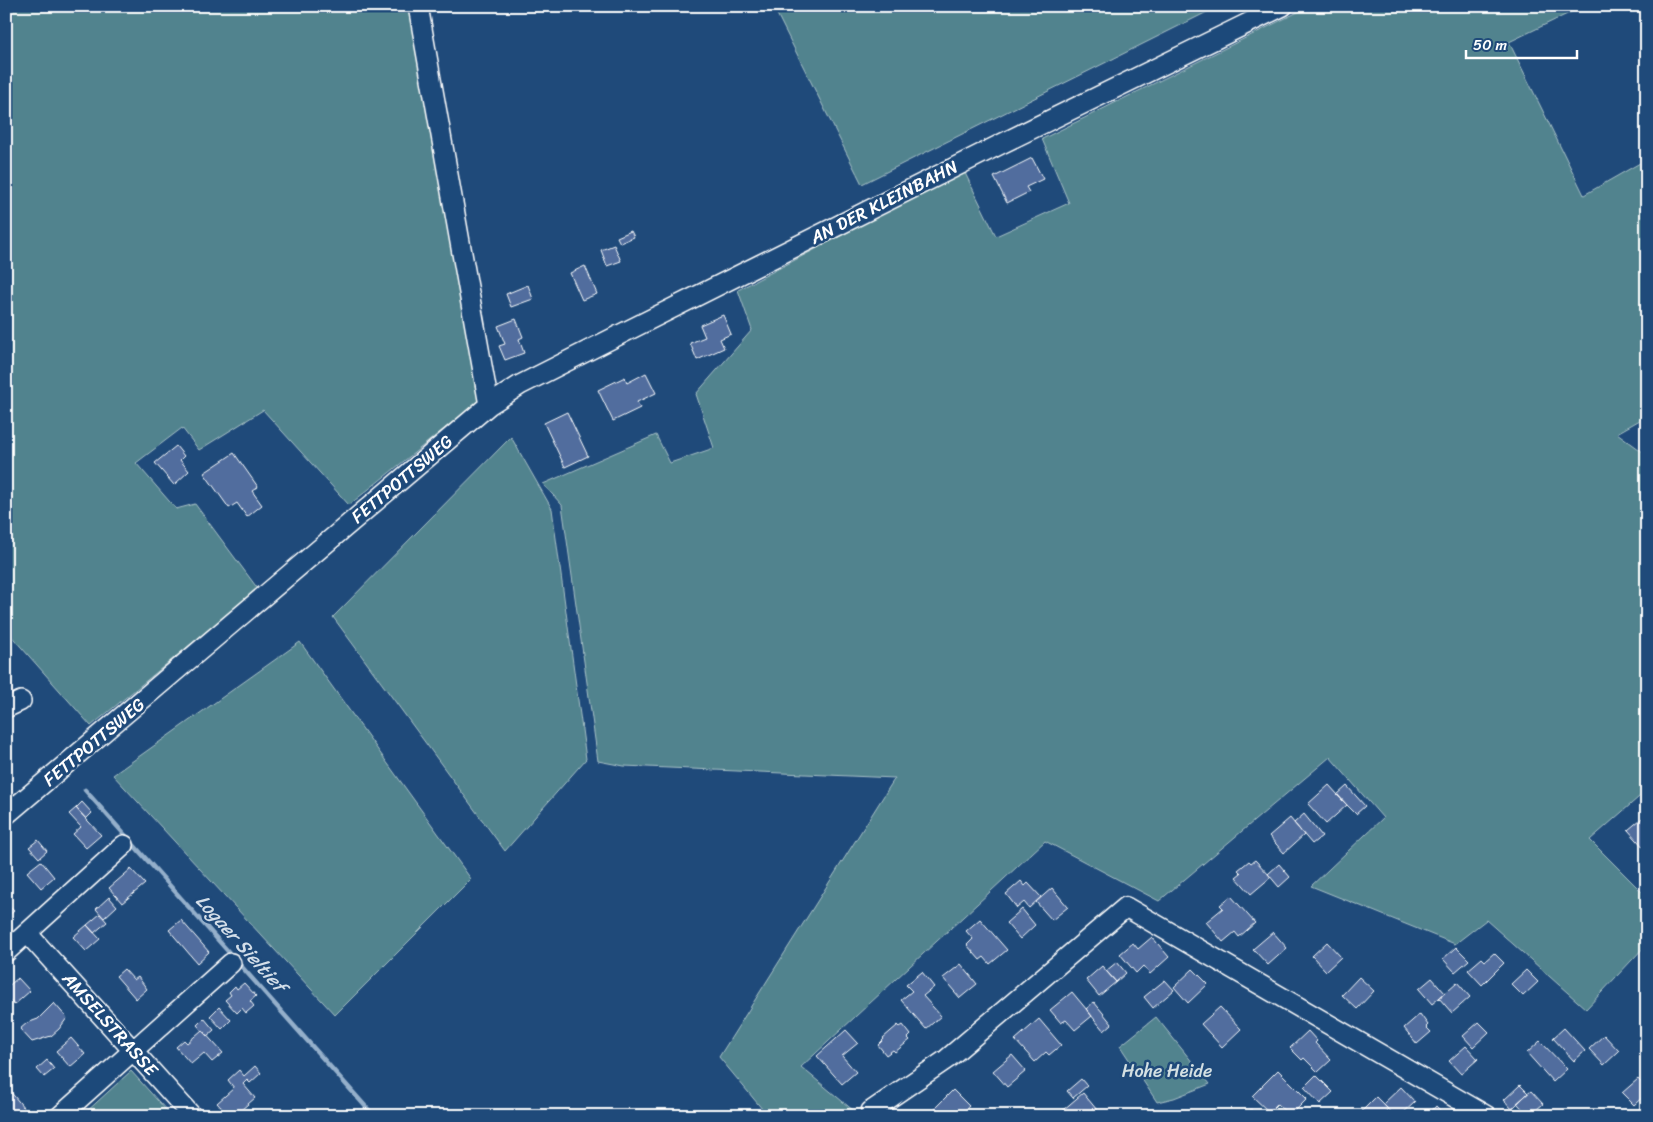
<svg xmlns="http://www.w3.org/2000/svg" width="1653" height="1122" font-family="Sriracha,sans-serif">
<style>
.green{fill:#51838e;stroke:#a8c1c6}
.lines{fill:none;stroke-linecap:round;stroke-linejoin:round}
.stream{stroke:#95b0cb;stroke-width:4.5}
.building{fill:#516d9e;stroke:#fff}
.minor-casing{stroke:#fff;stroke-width:22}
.minor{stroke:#1f4a7a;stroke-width:19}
.labels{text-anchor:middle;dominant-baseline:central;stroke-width:5;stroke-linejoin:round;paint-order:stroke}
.street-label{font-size:18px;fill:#fff;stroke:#1f4a7a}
.park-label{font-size:18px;fill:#d4e0e3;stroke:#1f4a7a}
.water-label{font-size:19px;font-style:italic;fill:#d3dee9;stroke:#1f4a7a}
</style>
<rect width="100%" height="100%" fill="#1f4a7a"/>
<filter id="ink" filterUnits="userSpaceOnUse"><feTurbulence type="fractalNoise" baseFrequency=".02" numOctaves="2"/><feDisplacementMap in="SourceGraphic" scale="10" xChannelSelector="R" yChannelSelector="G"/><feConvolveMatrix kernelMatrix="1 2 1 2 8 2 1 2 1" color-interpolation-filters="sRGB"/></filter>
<g filter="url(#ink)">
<!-- green -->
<path class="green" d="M6,6h404l69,395 -130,104 -86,-95 -64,40 -17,-22 -46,35 40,46 19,-5 63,85 -167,137 -85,-96z
M773,6h446l-357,178z
M1310,6h274l-75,36 75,153 63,-36v257l-30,17 30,22v335l-57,50 57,57v47l-61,65 -100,-89 -31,24 -144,-58 72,-68 -53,-61 -171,144 -114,-60 -244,226 59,49h-92l-49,-59 176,-279 -271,-12 -26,-5 -36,-256 -19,-21 113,-49 14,28 44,-15 -18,-54 56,-64 -14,-40 226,-119 32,65 73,-33 -27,-64z
M511,437l41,72 34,250 -81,92 -172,-234z
M300,642l171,237 -136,136 -222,-240z
M1156,1017l54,67 -36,14 -17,4 -37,-56z
M131,1071l37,41 -4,4h-77l-2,-3z"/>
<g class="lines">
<!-- stream -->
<path class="stream" d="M85,790l289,326"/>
</g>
<!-- building -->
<path class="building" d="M1032,158l11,21 -17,8 3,5 -22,11 -13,-26z
M631,231l3,6 -14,6 -3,-6z
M614,245l7,16 -14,5 -6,-16z
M585,266l12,28 -15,6 -12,-27z
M528,285l5,14 -22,8 -5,-13z
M723,315l8,19 -11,5 4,9 -27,12 -7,-17 15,-6 -5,-12z
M516,319l7,18 -4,2 5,14 -19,7 -6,-14 6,-2 -7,-18z
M646,373l10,20 -19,9 3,6 -27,13 -15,-31 27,-13 2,6z
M567,412l21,44 -23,11 -21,-44z
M176,446l8,10 -4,4 9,11 -15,14 -19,-22z
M234,453l24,34 -6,4 10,14 -15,12 -10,-14 -8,5 -25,-35z
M1329,785l18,20 -21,19 -18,-20z
M1347,786l18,20 -9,8 -19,-19z
M82,802l10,11 -6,6 -10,-11z
M76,808l25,27 -15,13 -13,-14 8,-7 -12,-13z
M1304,814l18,22 -10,8 -18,-21z
M1647,814v33l-2,2 -17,-19z
M1290,818l14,17 -20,18 -15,-17z
M38,840l9,11 -8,7 -10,-11z
M1255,860l16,17 -20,17 -15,-17 5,-4 -3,-3 11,-9 2,2z
M41,861l13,16 -13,11 -14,-16z
M1279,864l11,13 -11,10 -11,-13z
M131,869l14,15 -23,19 -13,-15z
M1021,881l4,5 3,-3 13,14 -12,11 -5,-6 -7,6 -11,-14z
M1052,888l16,19 -16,13 -16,-18z
M1231,896l24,27 -16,14 -4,-5 -12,10 -17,-20 17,-14 -3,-3z
M109,897l8,9 -13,12 -8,-9z
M6,903l8,8 -8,7z
M1022,909l13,16 -15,14 -14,-16z
M100,914l7,8 -13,11 -7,-8z
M980,919l27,31 -17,14 -6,-7 -4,3 -13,-15 6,-6 -7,-8z
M181,920l28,32 -12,11 -28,-33z
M87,925l13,14 -14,12 -13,-14z
M1273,932l14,16 -19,17 -15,-16z
M1152,937l17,20 -19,17 -7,-8 -7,7 -16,-19 13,-11 5,6z
M1327,942l14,15 -15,14 -14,-15z
M1456,947l13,13 -14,12 -12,-13z
M1494,953l10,10 -22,22 -14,-15 14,-12 3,3z
M1117,962l9,11 -10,9 -10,-11z
M961,964l16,20 -17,14 -17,-20z
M1102,966l14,16 -17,14 -13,-16z
M124,969l10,11 4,-3 9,12 -11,10 -20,-23z
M1193,969l15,15 -20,19 -14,-16z
M1526,970l12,12 -15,14 -12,-12z
M922,972l12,15 -11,9 18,20 -15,13 -25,-29 11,-9 -6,-6z
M1359,977l15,14 -17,18 -15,-14z
M18,978l12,13 -16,14 -8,-9v-8z
M1432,978l13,15 -13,11 -13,-15z
M1165,980l9,10 -21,18 -9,-11z
M1457,982l13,15 -18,16 -13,-15z
M244,983l12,13 -6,5 4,5 -8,7 -4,-5 -5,5 -12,-13 6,-5 -2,-3 6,-6 2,3z
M1072,992l20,24 -17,14 -9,-10 -5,3 -11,-13z
M1094,1002l18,22 -8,7 -18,-22z
M54,1003l13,15 -8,11 -8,7 -19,6 -12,-13 7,-6 11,-4z
M219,1007l12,13 -9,9 -12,-13z
M1220,1007l21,22 -19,18 -21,-23z
M1420,1014l8,11 -2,2 5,5 -14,12 -13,-16z
M204,1018l10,12 -7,6 -10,-11z
M1039,1019l22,26 -12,10 -3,-3 -11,10 -20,-22z
M1479,1022l10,10 -16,15 -10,-11z
M898,1025l2,2 3,-2 8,10 -3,3 2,2 -15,12 -2,-2 -7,5 -8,-10 6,-6 -1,-1z
M1564,1028l21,23 -11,10 -21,-23z
M202,1030l21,23 -11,9 -8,-9 -13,11 -15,-17 8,-7 3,3z
M846,1030l12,13 -16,13 14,16 -14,12 -25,-28z
M1308,1031l9,10 -2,2 16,17 -13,12 -14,-14 -2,2 -12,-12z
M1604,1035l15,16 -15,14 -15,-16z
M71,1038l14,16 -15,13 -14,-16z
M1540,1041l27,28 -14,13 -26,-29z
M1466,1046l12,13 -17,15 -12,-13z
M1012,1055l14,16 -19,16 -14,-16z
M47,1060l7,9 -10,8 -7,-8z
M255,1066l6,7 -11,10 -3,-3 -4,4 12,14 -21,18h-5l-12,-13 17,-15 -6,-8 11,-10 5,6z
M1278,1070l29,29 -17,17 -13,-12 -8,8 -17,-16z
M1316,1075l17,17 -13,12 -16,-17z
M1081,1079l6,7 -14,12 -6,-7z
M1638,1079l9,9v5l-13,12 -12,-12z
M1520,1085l8,8 -16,16 -8,-9z
M1401,1087l14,15 -15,14h-6l-11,-12z
M9,1090l20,24 -2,2 -21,-1v-23z
M953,1090l16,16 -9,10h-17l-8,-8z
M1531,1091l12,13 -14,12 -12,-13z
M1083,1093l14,17 -7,6h-22l-5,-6z
M1376,1097l12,12 -7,7h-15l-4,-5z
M1436,1106l10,10h-19z
M1251,1109l7,7h-13z"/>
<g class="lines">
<defs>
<path id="minor" d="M418,6l71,399
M6,708l15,-7
M6,815l483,-410 31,-20 95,-48 384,-192 284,-139
M27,933l165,183
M6,952l118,-107
M871,1111l76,-52 179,-152 361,209
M60,1116l171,-153"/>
</defs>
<!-- minor casing -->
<use href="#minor" class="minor-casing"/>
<!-- minor -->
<use href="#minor" class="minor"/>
</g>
</g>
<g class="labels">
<!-- street labels -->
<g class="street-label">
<text transform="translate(884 202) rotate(-27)">AN DER KLEINBAHN</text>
<text transform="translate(402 479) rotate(-40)">FETTPOTTSWEG</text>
<text transform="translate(94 742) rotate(-40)">FETTPOTTSWEG</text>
<text transform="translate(110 1024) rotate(48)">AMSELSTRASSE</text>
</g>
<!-- park labels -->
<g class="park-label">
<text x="1167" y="1071">Hohe Heide</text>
</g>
<!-- water labels -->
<g class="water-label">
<text transform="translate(241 943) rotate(48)">Logaer Sieltief</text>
</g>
</g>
<!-- margin -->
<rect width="1653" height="1122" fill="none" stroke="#1f4a7a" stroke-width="25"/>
<rect x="12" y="12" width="1628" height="1097" fill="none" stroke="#fff" stroke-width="2" filter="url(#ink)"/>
<!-- scale -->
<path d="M1466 50v8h111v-8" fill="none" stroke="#ffffff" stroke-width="2.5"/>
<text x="1473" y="50" font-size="15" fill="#ffffff" stroke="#1f4a7a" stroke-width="4" paint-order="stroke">50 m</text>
</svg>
